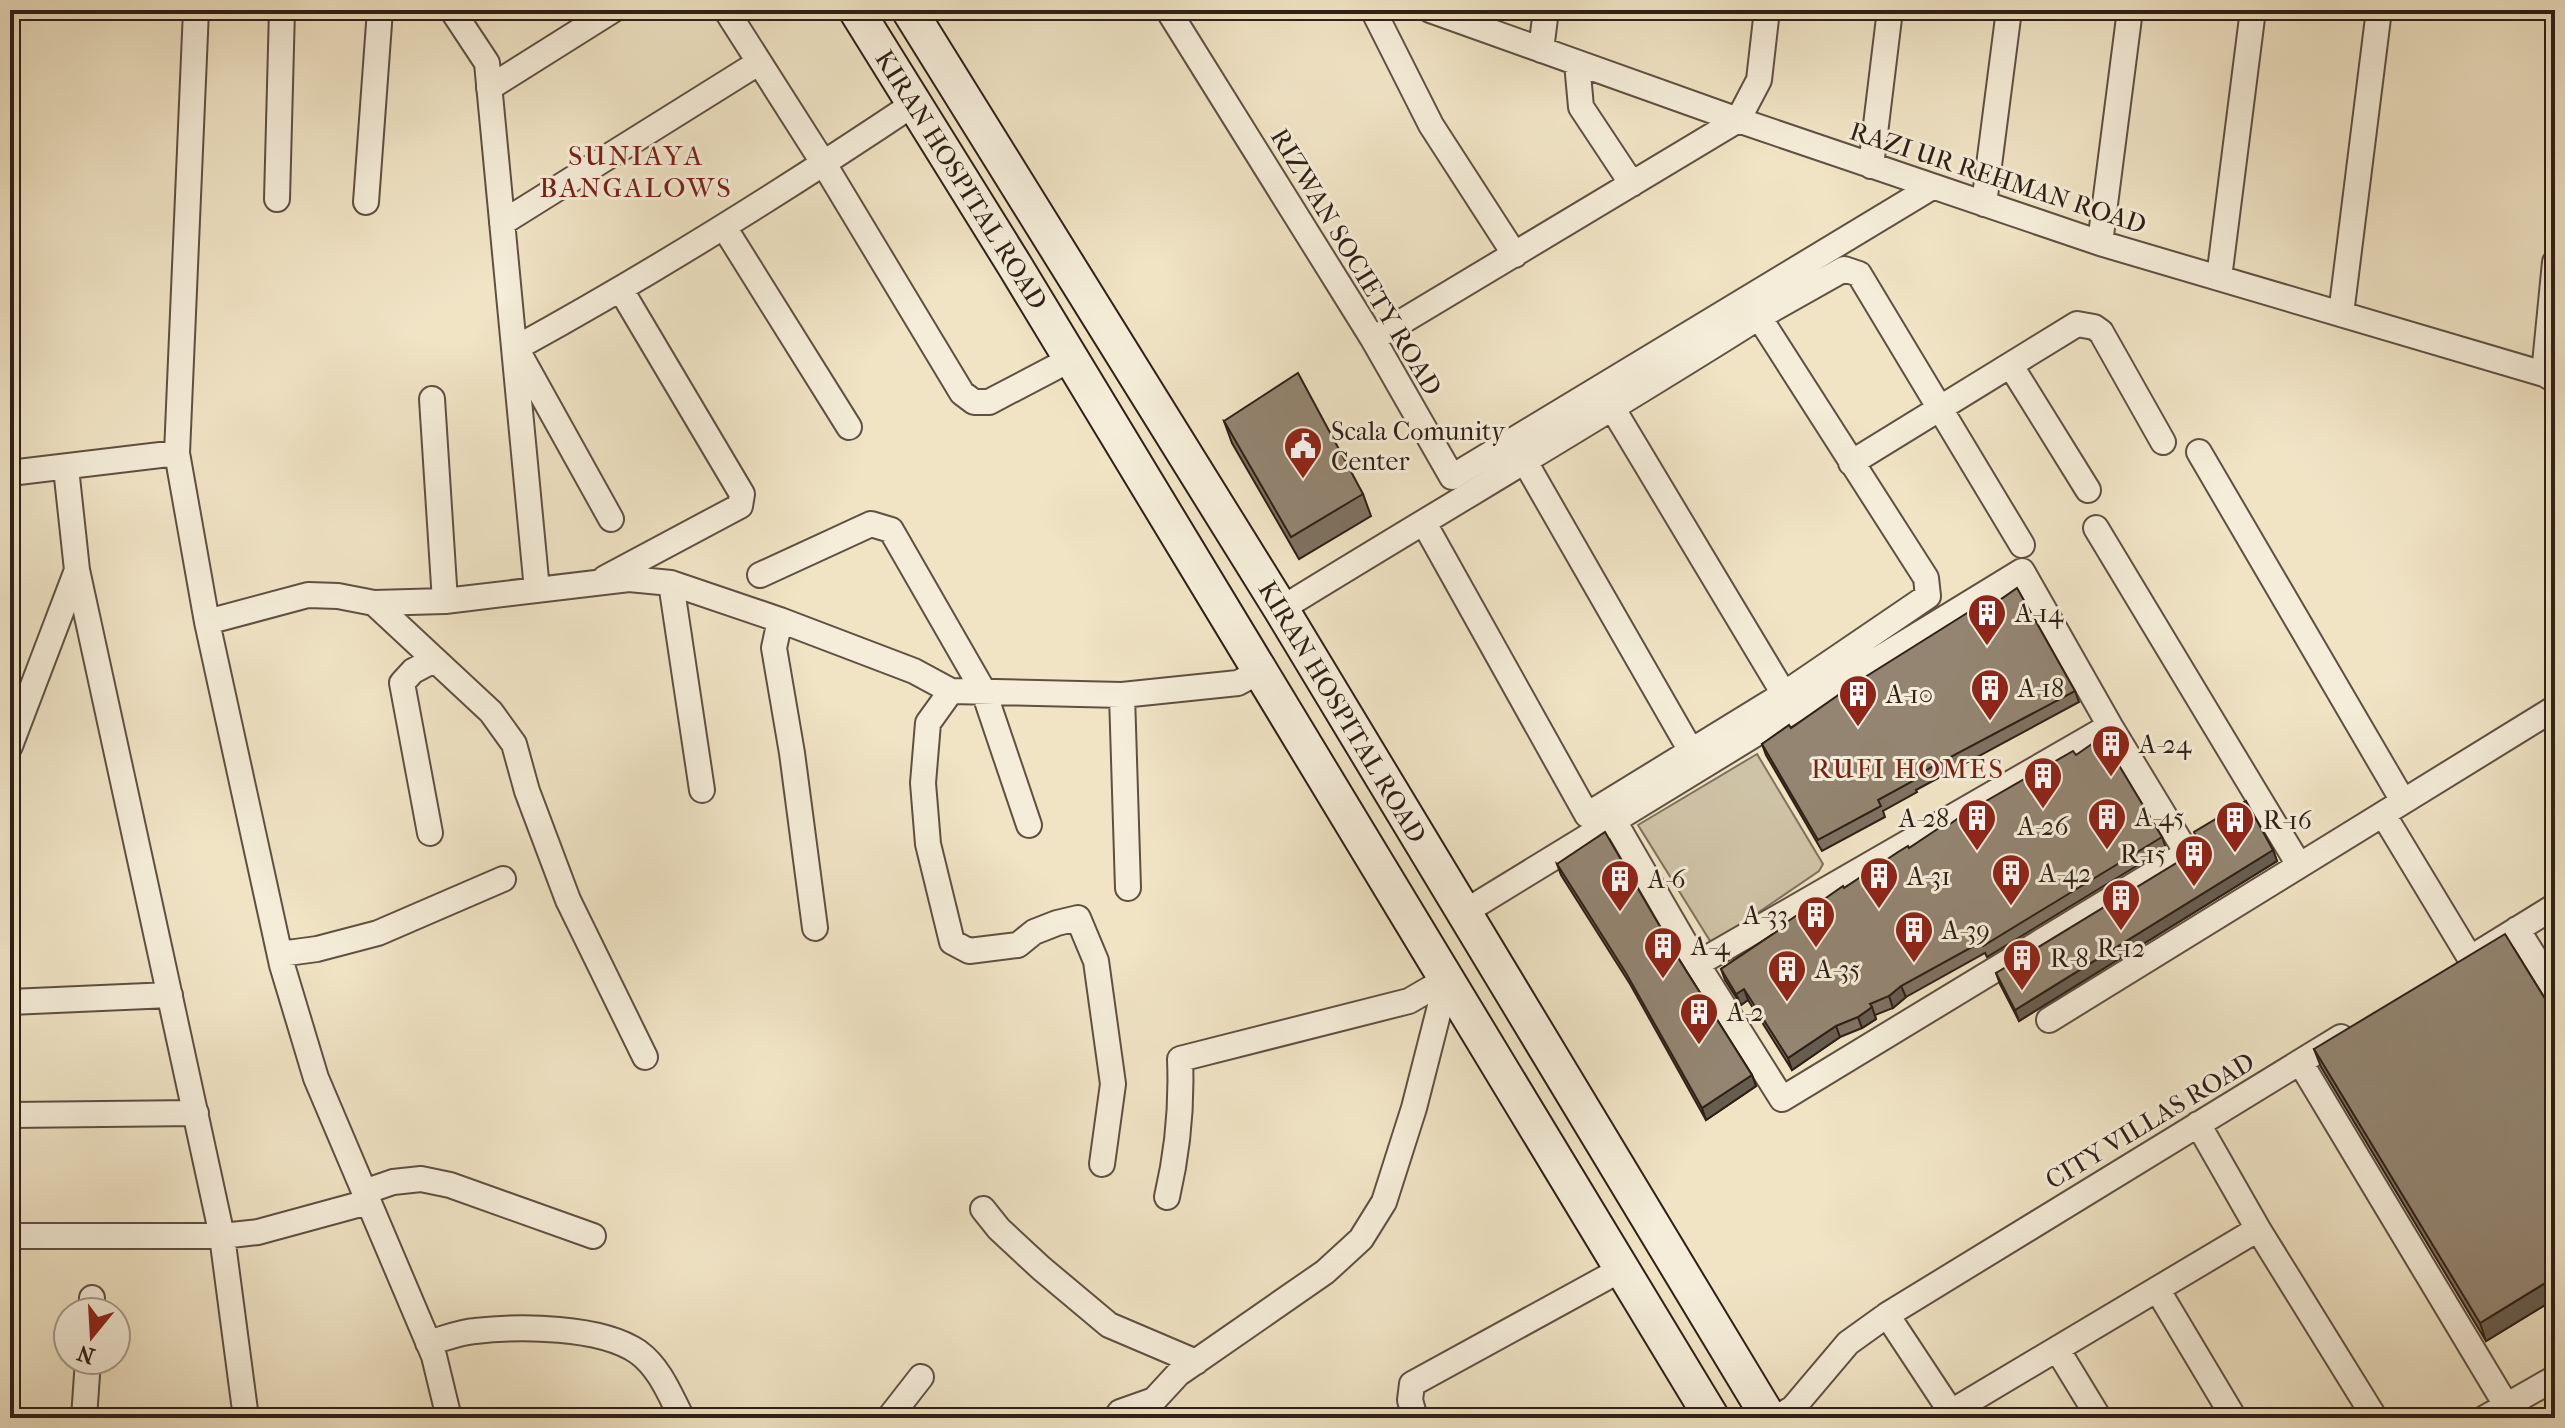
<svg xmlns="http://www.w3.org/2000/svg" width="2565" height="1428" font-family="'IM FELL French Canon',serif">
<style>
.green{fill:#cfc3a7;stroke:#7f715e;stroke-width:2}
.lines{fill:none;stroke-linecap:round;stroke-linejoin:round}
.minor-casing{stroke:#5f5042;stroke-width:28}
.secondary-casing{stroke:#2f1f16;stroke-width:38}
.minor{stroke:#f5edd9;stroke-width:24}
.secondary{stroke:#f5edd9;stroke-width:34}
.wall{fill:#7e7261;stroke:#2f1f16;stroke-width:2}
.shaded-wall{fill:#675d4f;stroke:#2f1f16;stroke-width:2}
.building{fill:#938571;stroke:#2f1f16;stroke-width:2}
.labels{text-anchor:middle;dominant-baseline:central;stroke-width:6;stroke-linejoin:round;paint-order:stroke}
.street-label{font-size:26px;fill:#2f1f16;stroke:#f5edd9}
.poi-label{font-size:26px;fill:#2f1f16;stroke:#f5edd9;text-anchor:start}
.neighbourhood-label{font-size:28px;letter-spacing:2px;fill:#7a1f14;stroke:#f5edd9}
</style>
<rect width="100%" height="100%" fill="#f0e4c5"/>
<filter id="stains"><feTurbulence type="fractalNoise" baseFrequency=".0025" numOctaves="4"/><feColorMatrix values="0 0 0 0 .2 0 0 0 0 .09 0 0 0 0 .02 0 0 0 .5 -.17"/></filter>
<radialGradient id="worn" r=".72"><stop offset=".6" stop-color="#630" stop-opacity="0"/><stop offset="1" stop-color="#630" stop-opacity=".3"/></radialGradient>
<!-- green -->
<path class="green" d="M1757,754l66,110 -4,7 -107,73 -74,-119z"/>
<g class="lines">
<defs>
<path id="minor" d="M196,10l-19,443 30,169 75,343 34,113 118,278 15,62
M452,10l35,53 50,527
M726,10l98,154 138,229 12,9h15l82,-43
M1168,10l205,329 79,138 480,-290
M1373,10l58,115 84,130
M1430,10l308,110 362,123 444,131 11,6
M1541,50l5,-40
M1577,63l4,44 51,77
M489,88l124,-78
M1871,166l19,-156
M277,199l5,-189
M366,202l14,-192
M1984,204l25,-194
M502,223l256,-160
M724,227l125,200
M2100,243l30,-233
M2219,278l34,-268
M2341,314l38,-304
M1759,317l85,-48 15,5 163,271
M1373,339l365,-219 21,-40 8,-70
M2011,366l77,124
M2544,374l11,-112
M432,399l13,202
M1613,409l171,285
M2199,452l204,349
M1524,460l167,291
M1851,463l226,-139 17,3 7,5 62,110
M66,468l11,102 145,666 24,182
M10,473l167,-20
M611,519l-95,-171c137,-75 269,-158 399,-245
M2096,528l203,337
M760,575l111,-51 20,6 93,162 45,133
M605,578l135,-72 2,-12 -121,-204
M671,583l31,207
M374,603l117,109 23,32 13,47 41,109 77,157
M1281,609c159,-98 320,-192 478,-292l167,261 2,18 -144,98 -197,121 -163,-292
M780,620l-6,28 18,105 23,175
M207,622l101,-27 30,1 36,7 71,-2 184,-22 42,4 109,37 134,51 37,20 171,4 116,-12 22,-12
M951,691l-23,32 -5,60 5,61 24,98 17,9 49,-6 16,-13 23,-9 21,-5 18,43 17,123 -11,80
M1122,695l6,193
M10,746l67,-176
M2383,814l87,144
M430,833l-28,-150 11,-12 21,-11
M1463,913l559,-342 88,155 77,127 -405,246 -85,-135 -84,-145
M2517,929l38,61
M2479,953l76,-47
M280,954l37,-5 61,-16 125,-54
M1697,964l413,-238
M10,1002l160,-7
M2049,1020l506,-312
M2300,1062l206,343
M10,1115l186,-2
M2198,1124l60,105 117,189
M364,1192l29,-10 28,-3 29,6 143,51
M1167,1197c11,-47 15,-91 13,-138l229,-58 38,-22
M983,1209l16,20 42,39 68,57 87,37
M10,1236h212l36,-4 110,-30
M2157,1289l77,129
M91,1312l1,-14
M1887,1315l68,103
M428,1343c15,-4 32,-11 47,-12 45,-5 125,-5 163,21 22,16 32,43 44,66
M2057,1349l42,69
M1951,1412l307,-183
M84,1418l4,-58
M889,1418l32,-41
M1116,1418l4,-6 34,-12 24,-26 147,-102 36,-33 23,-37 30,-94 33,-129
M1415,1418l-5,-18 2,-16 210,-115
M1776,1418l17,-10 55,-65 39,-28 454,-278
M2485,1418l70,-40"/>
<path id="secondary" d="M856,10l159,256 697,1152
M909,10l372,599 488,809"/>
</defs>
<!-- minor casing -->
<use href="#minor" class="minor-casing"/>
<!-- secondary casing -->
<use href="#secondary" class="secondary-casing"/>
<!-- minor -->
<use href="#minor" class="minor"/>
<!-- secondary -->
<use href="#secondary" class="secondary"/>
</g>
<!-- wall -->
<path class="wall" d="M1224,421l139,73 8,22 -72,43 -67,-116z
M1987,609l88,82 4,11 -163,88 1,2 -34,19 2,6 -63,34 -56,-96 -4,-11 29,-16z
M2076,755l86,82 4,11 -179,109 -2,-4 -79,44 -13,11 -18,7 1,4 -14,9 -22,9 -48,33 -44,-70 -7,5 -16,-25 -4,-11 92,-62 96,-59z
M2273,850l4,11 -258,160 -19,-37 -4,-11z
M1557,864l123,97 72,114 4,11 -50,34 -76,-136 -69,-109z
M2555,1015v284l-69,42 -165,-274 -7,-18z"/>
<!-- shaded-wall -->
<path class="shaded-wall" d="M2273,850l4,11 -258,160 -4,-11z
M1901,986l5,11 -13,11 -4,-12z
M1744,989l4,11 -7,5 -5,-11z
M1872,1007l4,12 -14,9 -4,-11z
M1836,1026l4,11 -48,33 -4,-12z
M1752,1075l4,11 -50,34 -4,-12z
M2555,1277v22l-69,42 -6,-18z"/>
<!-- building -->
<path class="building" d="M1298,373l65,121 -72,43 -67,-116z
M2017,588l58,103 -164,87 2,3 -35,19 3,6 -63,34 -56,-96 27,-19 2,3 63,-44 129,-81 4,6z
M2102,737l60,100 -179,109 -2,-4 -80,44 -12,10 -19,8 2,3 -14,10 -22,9 -48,32 -44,-69 -8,5 -15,-25 64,-43 -1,-2 28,-19 1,2 30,-21 1,2 54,-36 10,-6 1,2 33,-22 1,3 24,-17 106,-61 3,4z
M2246,801l27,49 -258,160 -19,-37 195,-119 7,-12 -4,-10z
M1605,832l75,129 72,114 -50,33 -76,-135 -69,-109z
M2505,934l50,81v262l-75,46 -166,-274z"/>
<!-- icons -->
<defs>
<symbol id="civic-pin" viewBox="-11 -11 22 30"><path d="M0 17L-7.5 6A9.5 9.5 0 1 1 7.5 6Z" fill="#8f2418" stroke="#f5edd9"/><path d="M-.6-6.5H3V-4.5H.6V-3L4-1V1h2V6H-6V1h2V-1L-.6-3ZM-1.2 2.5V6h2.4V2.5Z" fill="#fff"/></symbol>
<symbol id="building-pin" viewBox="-11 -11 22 30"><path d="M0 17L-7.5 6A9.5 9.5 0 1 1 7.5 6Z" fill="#8f2418" stroke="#f5edd9"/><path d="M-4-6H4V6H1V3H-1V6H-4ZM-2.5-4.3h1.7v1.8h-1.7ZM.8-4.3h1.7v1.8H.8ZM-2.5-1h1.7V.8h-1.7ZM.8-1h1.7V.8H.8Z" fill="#fff"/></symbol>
</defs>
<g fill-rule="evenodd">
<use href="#civic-pin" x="1281" y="424" width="44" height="60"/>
<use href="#building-pin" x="1965" y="591" width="44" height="60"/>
<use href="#building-pin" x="1968" y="666" width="44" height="60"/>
<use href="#building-pin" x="1836" y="672" width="44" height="60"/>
<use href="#building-pin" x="2089" y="722" width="44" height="60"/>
<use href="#building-pin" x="2021" y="754" width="44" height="60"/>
<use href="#building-pin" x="2085" y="795" width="44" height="60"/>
<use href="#building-pin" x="1955" y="796" width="44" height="60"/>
<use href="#building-pin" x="2213" y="798" width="44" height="60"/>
<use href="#building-pin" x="2172" y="832" width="44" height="60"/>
<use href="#building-pin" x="1989" y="851" width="44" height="60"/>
<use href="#building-pin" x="1857" y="854" width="44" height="60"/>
<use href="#building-pin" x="1598" y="857" width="44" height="60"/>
<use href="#building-pin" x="2099" y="876" width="44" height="60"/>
<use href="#building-pin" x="1794" y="893" width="44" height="60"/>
<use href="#building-pin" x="1892" y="908" width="44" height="60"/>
<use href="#building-pin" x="1641" y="924" width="44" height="60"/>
<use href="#building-pin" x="2000" y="936" width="44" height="60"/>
<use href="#building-pin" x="1765" y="947" width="44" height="60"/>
<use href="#building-pin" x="1677" y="990" width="44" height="60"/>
</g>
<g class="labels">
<!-- street labels -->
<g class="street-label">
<text transform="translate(1998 178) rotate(18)">RAZI UR REHMAN ROAD</text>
<text transform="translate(961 180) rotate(58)">KIRAN HOSPITAL ROAD</text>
<text transform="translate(1356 262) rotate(59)">RIZWAN SOCIETY ROAD</text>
<text transform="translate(1342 712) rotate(59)">KIRAN HOSPITAL ROAD</text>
<text transform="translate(2150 1121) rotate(-31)">CITY VILLAS ROAD</text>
</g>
<!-- poi labels -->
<g class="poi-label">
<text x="1331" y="431">Scala Comunity<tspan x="1331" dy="30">Center</tspan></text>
<text x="2015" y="613">A-14</text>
<text x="2018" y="688">A-18</text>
<text x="1886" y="694">A-10</text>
<text x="2139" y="744">A-24</text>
<text x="2135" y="817">A-45</text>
<text x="1949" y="818" text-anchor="end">A-28</text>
<text x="2263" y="820">R-16</text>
<text x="2043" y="826" text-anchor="middle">A-26</text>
<text x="2166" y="854" text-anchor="end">R-15</text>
<text x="2039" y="873">A-42</text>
<text x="1907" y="876">A-31</text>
<text x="1648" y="879">A-6</text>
<text x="1788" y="915" text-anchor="end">A-33</text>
<text x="1942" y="930">A-39</text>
<text x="1691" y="946">A-4</text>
<text x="2121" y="948" text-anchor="middle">R-12</text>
<text x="2050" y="958">R-8</text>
<text x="1815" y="969">A-35</text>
<text x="1727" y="1012">A-2</text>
</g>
<!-- neighbourhood labels -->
<g class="neighbourhood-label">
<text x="636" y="155">SUNIAYA<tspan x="636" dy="32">BANGALOWS</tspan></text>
<text x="1908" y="768">RUFI HOMES</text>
</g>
</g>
<!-- margin -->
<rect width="2565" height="1428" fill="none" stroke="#f0e4c5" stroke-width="40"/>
<rect x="12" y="12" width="2541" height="1404" fill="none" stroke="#2f1f16" stroke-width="4"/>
<rect x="20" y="20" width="2525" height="1388" fill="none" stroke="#2f1f16" stroke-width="2"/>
<!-- north arrow -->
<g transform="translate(92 1336) rotate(198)"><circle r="38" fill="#f5edd9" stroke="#a69b8b" stroke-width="2"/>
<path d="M0-6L14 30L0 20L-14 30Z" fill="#8f2418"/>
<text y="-12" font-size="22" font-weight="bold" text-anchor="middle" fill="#2f1f16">N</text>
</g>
<rect width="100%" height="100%" filter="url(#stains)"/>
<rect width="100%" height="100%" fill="url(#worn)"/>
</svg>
